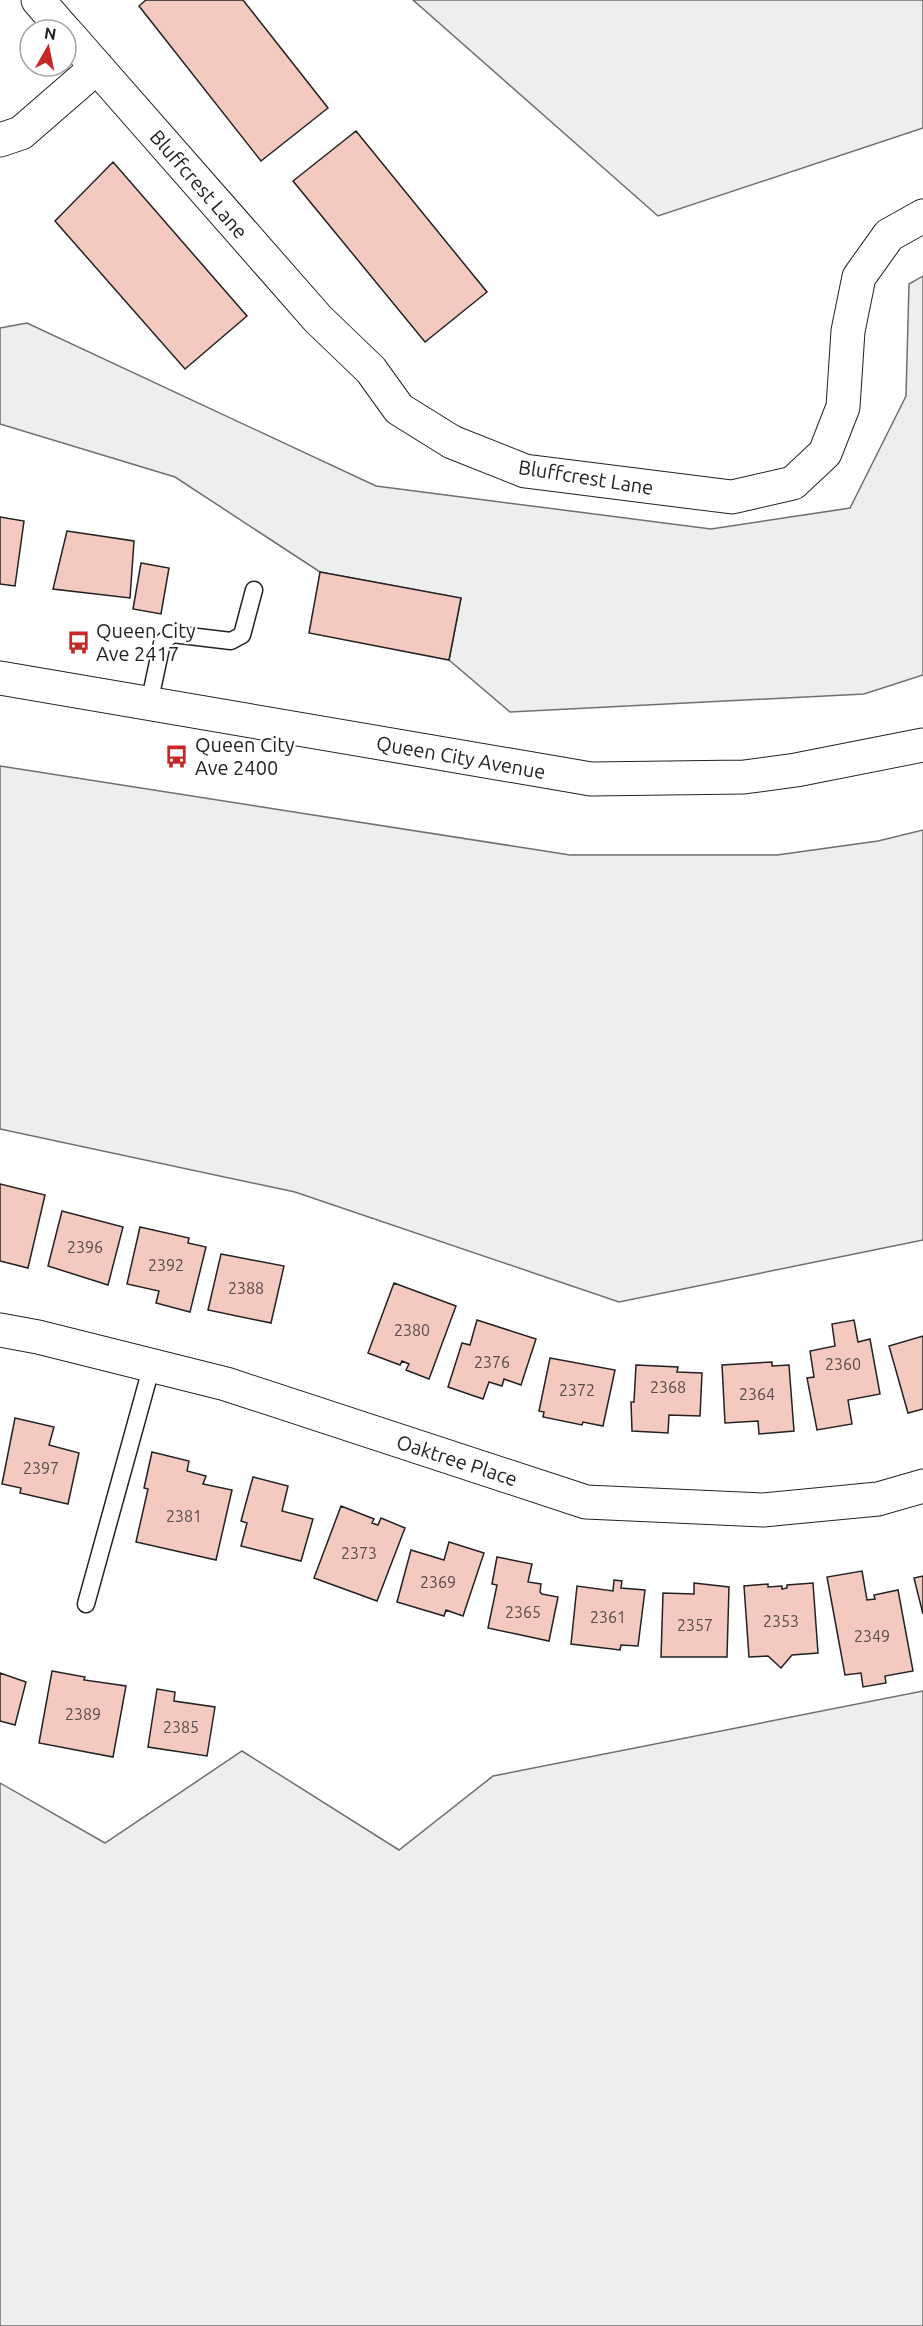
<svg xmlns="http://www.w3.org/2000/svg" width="923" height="2326" font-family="Ubuntu,sans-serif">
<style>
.green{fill:#eee;stroke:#6f6f6f;stroke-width:1.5}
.building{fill:#f3c9c0;stroke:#222;stroke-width:1.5}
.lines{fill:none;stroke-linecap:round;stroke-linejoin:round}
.service-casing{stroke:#222;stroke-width:19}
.minor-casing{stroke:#222;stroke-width:35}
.secondary-casing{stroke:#222;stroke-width:35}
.service{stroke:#fff;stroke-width:16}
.minor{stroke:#fff;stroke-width:33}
.secondary{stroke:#fff;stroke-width:33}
.labels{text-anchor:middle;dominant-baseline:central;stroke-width:4.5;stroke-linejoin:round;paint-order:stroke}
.number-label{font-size:16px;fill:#564c4a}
.street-label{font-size:20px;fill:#222;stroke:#fff}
.poi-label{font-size:20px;fill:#222;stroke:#fff;text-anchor:start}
</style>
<rect width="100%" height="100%" fill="#fff"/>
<!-- green -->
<path class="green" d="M413,0h510v128l-265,88z
M923,276v399l-59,19 -354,18 -61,-52 12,-62 -141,-26 -145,-95 -175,-53v-96l27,-5 349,163 335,43 139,-21 56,-112 3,-112z
M0,766l570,89h207l101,-14 45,-11v410l-304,62 -324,-110 -295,-63z
M923,1691v635h-923v-543l105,60 137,-92 157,99 94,-74z"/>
<!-- building -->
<path class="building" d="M146,0h97l85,108 -67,53 -122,-155z
M356,131l131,161 -62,50 -132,-161z
M113,162l134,154 -62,53 -130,-148z
M0,517l24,4 -9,65 -15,-2z
M67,531l67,10 -4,57 -77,-9z
M141,563l28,5 -8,46 -28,-5z
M320,572l141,26 -12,62 -140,-27z
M0,1184l45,11 -17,73 -28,-7z
M62,1211l61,16 -15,58 -60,-19z
M140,1227l49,11 -1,5 18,4 -16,65 -34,-9 3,-12 -32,-7z
M221,1254l63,12 -13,57 -63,-13z
M394,1283l62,23 -27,73 -23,-9 3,-6 -7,-3 -2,4 -32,-12z
M477,1320l59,19 -15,46 -17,-6 -2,7 -13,-4 -6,17 -35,-12 14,-44 8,2z
M854,1320l4,22 12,-3 10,55 -32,6 4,24 -35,6 -10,-52 7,-1 -4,-26 25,-5 -3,-22z
M923,1336v73l-15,4 -19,-67z
M550,1358l65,12 -12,56 -20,-4 -1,3 -39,-8 1,-5 -5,-1z
M772,1362v4l17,-1 5,66 -35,3 -1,-13 -33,2 -3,-58z
M636,1365l42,2 -1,5 25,1 -2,43 -31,-1 -1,18 -36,-2 -1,-29h3z
M15,1418l39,9 -5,18 30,8 -11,51 -48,-11 1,-5 -19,-4z
M152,1452l37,9 -2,10 19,5 -3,8 29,6 -16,70 -80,-18 12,-53 -4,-1z
M253,1477l35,9 -6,25 31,8 -12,42 -60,-15 6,-23 -6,-2z
M341,1506l33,13 -2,4 6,2 3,-7 24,10 -28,73 -63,-23z
M449,1542l35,11 -21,63 -17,-6 -2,6 -47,-14 14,-52 33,10z
M497,1557l35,7 -4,18 13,2 -1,8 2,2 16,3 -9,44 -61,-13 9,-43 -5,-1z
M862,1571l5,29 8,-1 -1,-4 24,-5 15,81 -28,5 1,7 -23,4 -2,-14 -16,2 -18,-98z
M923,1576v38l-9,-36z
M614,1580l8,1 -1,7 24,2 -7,56 -17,-1 -1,5 -49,-6 6,-58 36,5z
M694,1583l35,4 -2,70h-66l2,-64 31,1z
M813,1583l5,70 -26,2 -11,13 -13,-12 -19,1 -5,-71 24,-2v3l14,-1v3l5,-1v-3z
M52,1671l33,6 -1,3 42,6 -13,71 -74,-14z
M0,1673l26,9 -11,43 -15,-4z
M157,1689l18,3 -1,9 41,6 -8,49 -59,-9z"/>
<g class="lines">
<defs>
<path id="service" d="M149,704l13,-61 10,-9 59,7 11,-6 12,-45
M86,1604l66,-239"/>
<path id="minor" d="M38,0l26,30
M66,32l252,287 53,51 28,39 53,33 73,29 207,26 61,-14 32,-30 18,-46 5,-76 11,-54 30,-42 34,-19
M0,140l21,-7 76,-66
M0,1330l38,7 188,47 360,118 177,8 115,-11 45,-13"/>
<path id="secondary" d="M0,678l591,101 153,-2 52,-7 127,-25"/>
</defs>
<!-- service casing -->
<use href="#service" class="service-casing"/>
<!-- minor casing -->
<use href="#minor" class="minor-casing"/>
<!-- secondary casing -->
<use href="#secondary" class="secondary-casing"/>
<!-- service -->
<use href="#service" class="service"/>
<!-- minor -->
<use href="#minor" class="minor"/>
<!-- secondary -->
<use href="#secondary" class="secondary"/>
</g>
<!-- icons -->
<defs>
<symbol id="bus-bare" viewBox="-9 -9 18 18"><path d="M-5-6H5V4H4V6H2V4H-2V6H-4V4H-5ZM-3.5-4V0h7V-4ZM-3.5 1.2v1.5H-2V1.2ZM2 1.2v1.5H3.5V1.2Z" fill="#c62828" stroke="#fff" stroke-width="2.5" paint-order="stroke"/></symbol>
</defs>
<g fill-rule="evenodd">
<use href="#bus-bare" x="62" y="626" width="33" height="33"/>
<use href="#bus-bare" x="160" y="740" width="33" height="33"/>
</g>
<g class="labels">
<!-- number labels -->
<g class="number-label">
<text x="85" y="1247">2396</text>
<text x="166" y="1265">2392</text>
<text x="246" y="1288">2388</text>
<text x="412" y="1330">2380</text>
<text x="492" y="1362">2376</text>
<text x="843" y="1364">2360</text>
<text x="668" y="1387">2368</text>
<text x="577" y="1390">2372</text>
<text x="757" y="1394">2364</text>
<text x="41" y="1468">2397</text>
<text x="184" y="1516">2381</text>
<text x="359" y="1553">2373</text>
<text x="438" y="1582">2369</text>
<text x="523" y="1612">2365</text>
<text x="608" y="1617">2361</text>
<text x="781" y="1621">2353</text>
<text x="695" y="1625">2357</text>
<text x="872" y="1636">2349</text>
<text x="83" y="1714">2389</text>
<text x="181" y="1727">2385</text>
</g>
<!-- street labels -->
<g class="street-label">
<text transform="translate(199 184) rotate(49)">Bluffcrest Lane</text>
<text transform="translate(586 477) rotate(9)">Bluffcrest Lane</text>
<text transform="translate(461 757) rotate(10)">Queen City Avenue</text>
<text transform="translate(457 1460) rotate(18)">Oaktree Place</text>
</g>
<!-- poi labels -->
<g class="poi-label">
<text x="96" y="630">Queen City<tspan x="96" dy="23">Ave 2417</tspan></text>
<text x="195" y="744">Queen City<tspan x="195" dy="23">Ave 2400</tspan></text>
</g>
</g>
<!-- north arrow -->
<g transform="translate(48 48) rotate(9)"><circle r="28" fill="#ffffff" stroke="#a7a7a7" stroke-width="1.5"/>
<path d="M0-4.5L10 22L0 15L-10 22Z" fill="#c62828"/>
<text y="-9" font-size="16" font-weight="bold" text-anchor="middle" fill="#222222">N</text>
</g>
</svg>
